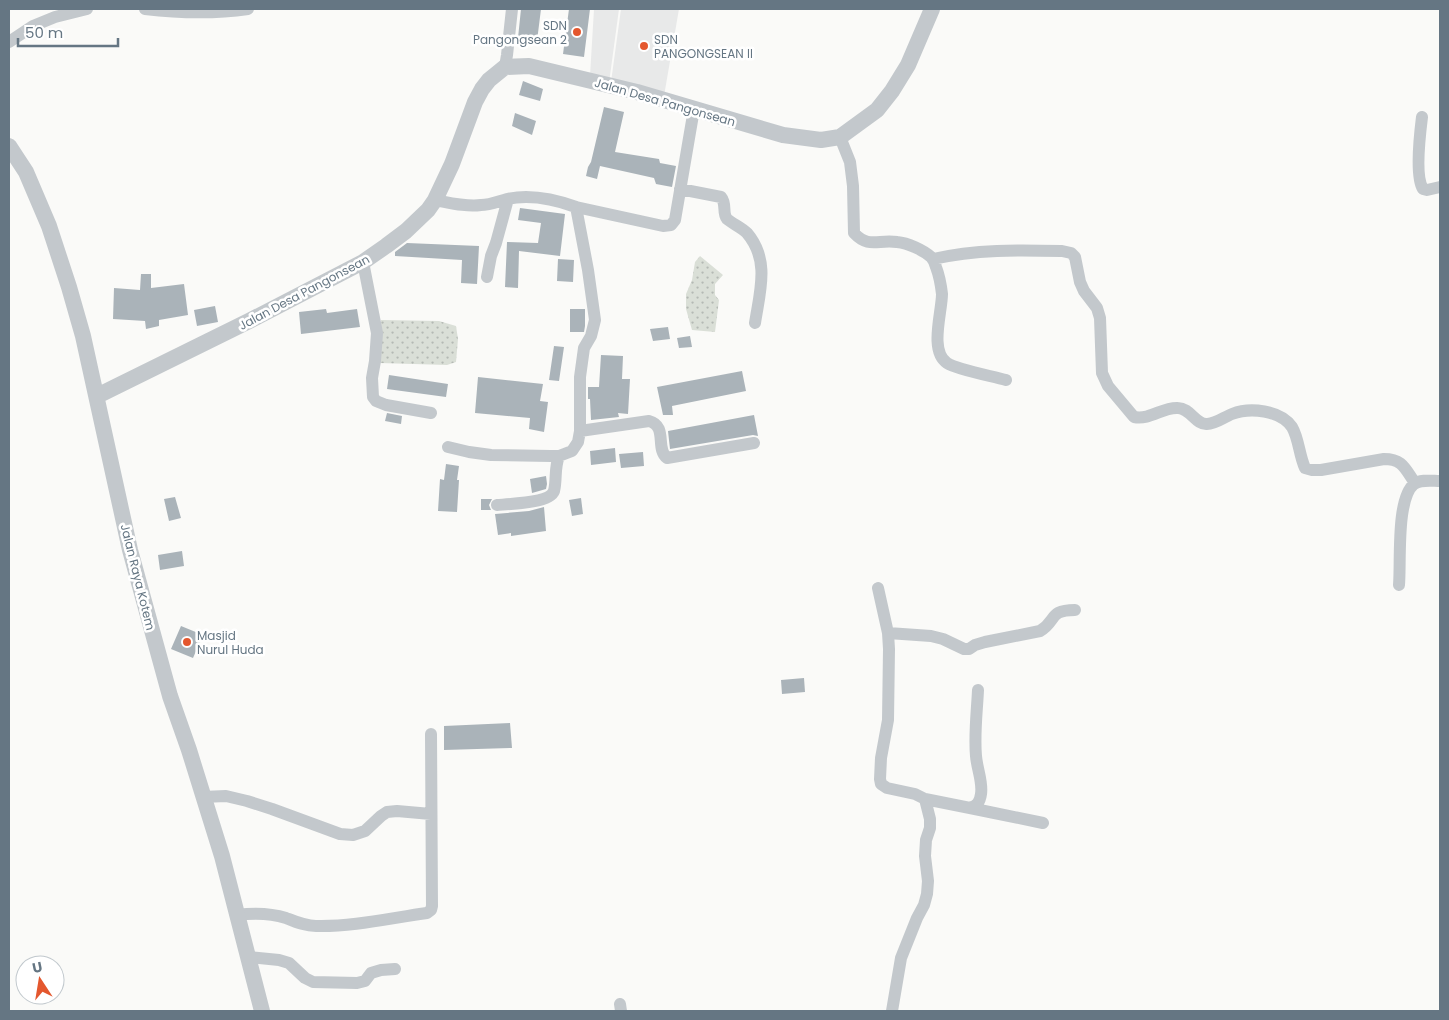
<svg xmlns="http://www.w3.org/2000/svg" width="1449" height="1020" font-family="Poppins,sans-serif">
<style>
.built{fill:#e8e9e9}
.grass{fill:url(#grass-dots)}
.building{fill:#aab3b9}
.lines{fill:none;stroke-linecap:round;stroke-linejoin:round}
.minor{stroke:#c3c8cc;stroke-width:12}
.tertiary{stroke:#c3c8cc;stroke-width:16}
.poi-dot{fill:#e4572e;stroke:#fff;stroke-width:2}
.labels{text-anchor:middle;dominant-baseline:central;stroke-width:5;stroke-linejoin:round;paint-order:stroke}
.poi-label{font-size:12px;fill:#657683;stroke:#fff;text-anchor:start}
.street-label{font-size:12px;fill:#657683;stroke:#fff}
</style>
<defs>
<pattern id="grass-dots" width="8" height="8" patternUnits="userSpaceOnUse" patternTransform="scale(1.25)"><rect width="8" height="8" fill="#dadfd7"/><path d="M2 2h.1M6 6h.1" fill="none" stroke="#b4b9b4" stroke-width="1.8" stroke-linecap="round"/></pattern>
</defs>
<rect width="100%" height="100%" fill="#fafaf8"/>
<!-- built -->
<path class="built" d="M594,9h25l-10,74 -19,-7z
M621,9h58l-15,87 -53,-14z"/>
<!-- grass -->
<path class="grass" d="M700,256l23,19 -8,9v11l4,5 -4,32 -23,-2 -6,-21v-15l6,-14 3,-18z
M381,320l58,1 17,5 2,13 -2,23 -9,3 -68,-2z"/>
<!-- building -->
<path class="building" d="M521,9h20l-4,32 -19,-3z
M569,9h21l-6,48 -21,-3z
M523,81l20,8 -3,12 -21,-6z
M604,107l20,5 -9,40 44,7 1,4 16,3 -4,21 -16,-3 -2,-6 -54,-12 -3,13 -11,-3 2,-9 3,-5z
M515,113l21,8 -4,14 -20,-9z
M520,208l45,6 -5,42 -41,-5 -1,37 -13,-1 2,-45 31,1 3,-20 -23,-3z
M407,243l72,3 -2,38 -16,-1 1,-23 -67,-4v-4z
M558,259l16,1 -1,22 -16,-1z
M141,274h10v14l33,-4 4,31 -29,5v6l-13,3 -1,-8 -32,-2 1,-31 26,2z
M215,306l3,16 -21,4 -3,-16z
M326,309l1,4 30,-4 3,18 -59,7 -2,-22z
M570,309h15v17l-1,6h-14z
M668,327l2,12 -17,2 -3,-12z
M690,336l2,11 -13,1 -2,-10z
M554,346l10,1 -5,34 -10,-1z
M601,355l22,1 -1,23h8l-2,35 -10,-1 1,4 -28,3 -1,-21h-2v-12h11z
M742,371l4,20 -74,15 1,9h-10l-6,-28z
M389,375l59,9 -2,13 -59,-8z
M478,377l65,7 -3,17 8,1 -4,30 -15,-3 1,-11 -55,-5z
M387,413l15,3 -1,8 -16,-3z
M754,415l4,21 -5,-1 -83,14 -2,-18z
M615,448l1,14 -25,3 -1,-14z
M643,452l1,14 -23,2 -2,-14z
M446,464l13,2 -2,14h2l-2,32 -19,-1 2,-32 4,1z
M546,476l1,8 -1,5 -14,4 -2,-14z
M175,497l6,21 -12,3 -5,-22z
M581,498l2,16 -11,2 -3,-16z
M481,499h11l-3,6 2,5h-10z
M544,507l2,24 -35,5v-3l-13,2 -3,-21 34,-3z
M182,551l2,15 -24,4 -2,-15z
M181,626l22,9 -10,23 -22,-9z
M804,678l1,14 -23,2 -1,-14z
M510,723l2,25 -68,2v-24z"/>
<g class="lines">
<!-- minor -->
<path class="minor" d="M145,9c34,4 69,5 103,0
M9,42l24,-16 22,-9 32,-8
M505,67l2,-12 5,-46
M1422,117c-2,16 -7,60 1,72l4,1 13,-3
M840,137l10,25 3,24 1,47c15,16 24,6 43,9 11,1 26,8 34,15 3,3 4,7 5,10 3,8 5,18 6,27 0,18 -13,57 5,69 11,7 45,13 59,17
M680,189l41,8c6,7 1,16 6,22 6,5 14,8 20,14 23,27 13,58 8,90
M435,200c16,3 31,7 46,5 9,0 18,-4 26,-6 23,-5 47,0 69,8l12,63 7,50 -4,16 -7,12 -4,29v54l-2,11 -6,9 -13,5h-8l-60,-1 -22,-3 -21,-5
M576,207l87,19 8,-1 4,-5 19,-111
M933,259c43,-10 85,-9 129,-8l9,2 4,4 5,25 4,9 13,17 3,10 2,55 6,13 26,31c17,3 28,-10 44,-9 12,0 18,17 29,16 9,0 17,-7 25,-10 18,-7 48,-4 60,13 7,12 7,28 13,41l7,2h9l63,-11c19,0 21,10 31,24
M363,262l14,71 -2,28 -3,17 1,19 3,4 10,4 45,8
M487,277l4,-21 5,-13 12,-44
M580,431l69,-10c19,5 6,28 18,37l87,-15
M497,505c12,-1 53,-2 57,-14 3,-12 0,-22 5,-35
M1399,585c2,-23 -3,-86 15,-101 7,-5 18,-3 26,-3
M878,588l10,45 1,16 -1,71 -7,38 -1,21 1,5 6,4 28,6 10,5 5,20v9l-4,12 -1,16 3,25 -1,13 -3,11 -7,13 -16,40 -9,53
M888,633l43,3 12,3 21,10h5l6,-4 10,-3 55,-11c17,-10 8,-21 35,-21
M203,797l23,-1 21,5 25,8 68,25 13,1 12,-4 16,-15 6,-4 10,-1 34,3
M925,799l45,9c7,-2 10,-6 11,-14 2,-12 -4,-25 -5,-38 -2,-22 1,-44 2,-66
M970,808l73,15
M237,915c16,-2 33,-2 49,3 10,4 19,8 30,8 36,1 75,-8 111,-13l4,-3 1,-4 -1,-172
M248,957l31,3 10,3 16,15 8,4 44,1 8,-2 6,-8 10,-3 14,-1
M620,1004l1,7"/>
<!-- tertiary -->
<path class="tertiary" d="M9,146l17,26 23,54 20,61 14,49 47,214 40,146 19,54 33,106 40,155
M97,396l152,-75 114,-59 23,-16 20,-15 22,-21 7,-10 17,-36 23,-62 7,-13 7,-9 16,-13 24,-1 108,26 146,43 38,5 19,-3 37,-27 15,-19 16,-26 24,-56"/>
</g>
<!-- markers -->
<g class="poi-dot">
<circle cx="577" cy="32" r="5"/>
<circle cx="644" cy="46" r="5"/>
<circle cx="187" cy="642" r="5"/>
</g>
<g class="labels">
<!-- poi labels -->
<g class="poi-label">
<text x="567" y="25" text-anchor="end">SDN<tspan x="567" dy="14">Pangongsean 2</tspan></text>
<text x="654" y="39">SDN<tspan x="654" dy="14">PANGONGSEAN II</tspan></text>
<text x="197" y="635">Masjid<tspan x="197" dy="14">Nurul Huda</tspan></text>
</g>
<!-- street labels -->
<g class="street-label">
<text transform="translate(665 102) rotate(16)">Jalan Desa Pangonsean</text>
<text transform="translate(304 292) rotate(-28)">Jalan Desa Pangonsean</text>
<text transform="translate(138 577) rotate(76)">Jalan Raya Kotem</text>
</g>
</g>
<!-- border -->
<rect width="1449" height="1020" fill="none" stroke="#657683" stroke-width="20"/>
<!-- north arrow -->
<g transform="translate(40 980) rotate(348)"><circle r="24" fill="#ffffff" stroke="#c1c8cd"/>
<path d="M0-4L9 19L0 12L-9 19Z" fill="#e4572e"/>
<text y="-8" font-size="14" font-weight="bold" text-anchor="middle" fill="#657683">U</text>
</g>
<!-- scale -->
<path d="M18 38v8h100v-8" fill="none" stroke="#657683" stroke-width="2.5"/>
<text x="25" y="38" font-size="15" fill="#657683" stroke="#ffffff" stroke-width="4" paint-order="stroke">50 m</text>
</svg>
